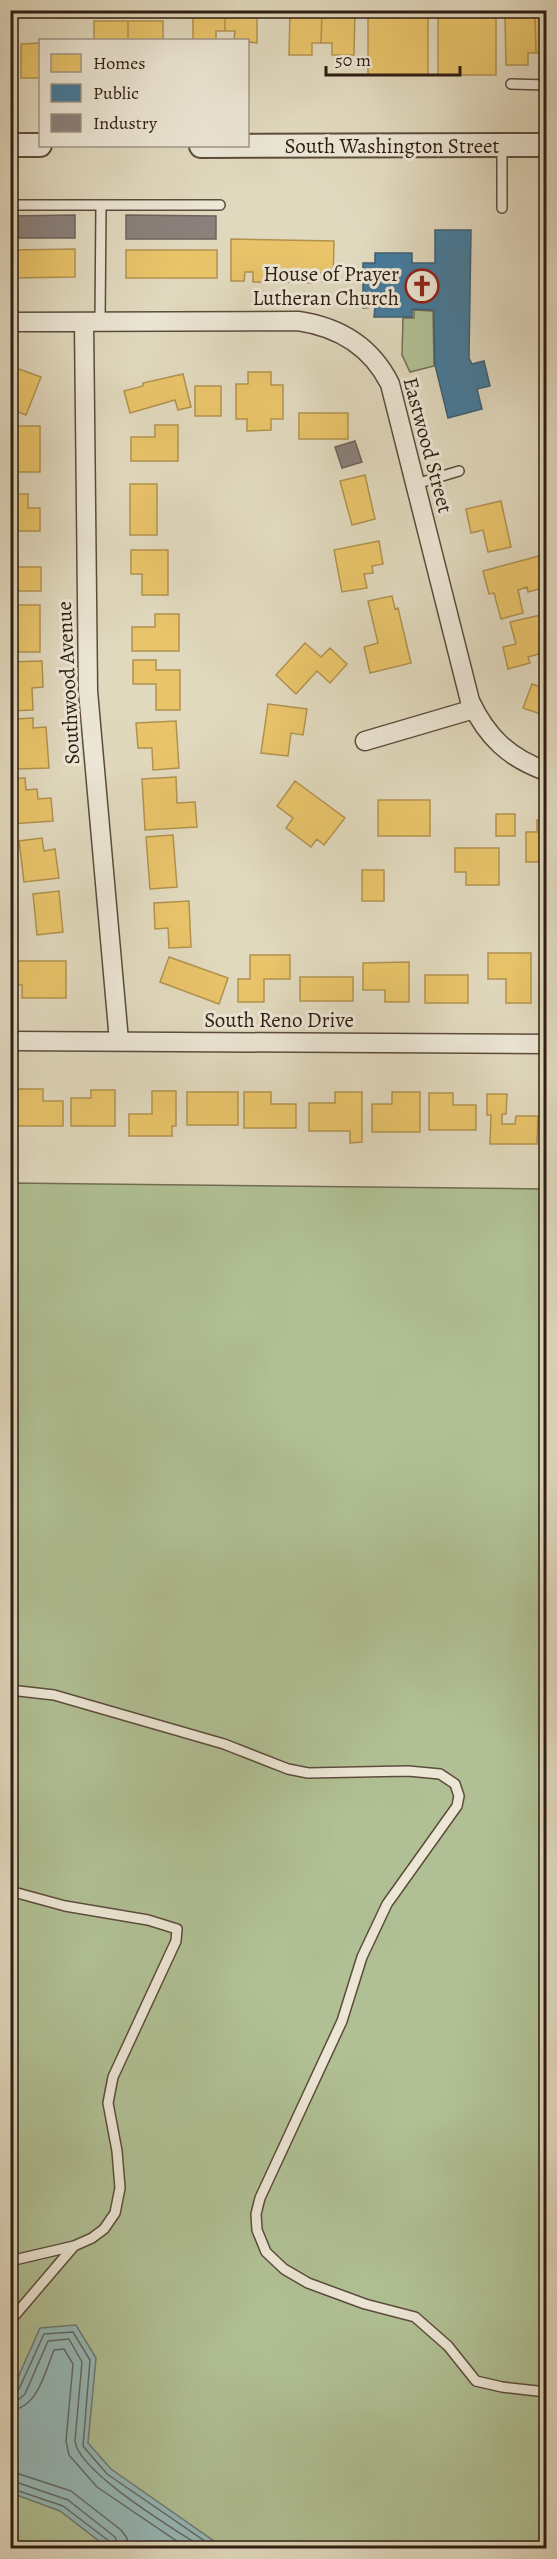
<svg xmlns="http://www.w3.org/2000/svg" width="557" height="2559" font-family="Alegreya,serif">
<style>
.green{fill:#b0c094;stroke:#706e52;stroke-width:1.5}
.water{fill:#96b9b9;stroke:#6d7b76;stroke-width:1.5}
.homes{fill:#e9c46a;stroke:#b1924f;stroke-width:1.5}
.public{fill:#457b9d;stroke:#3e5f73;stroke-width:1.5}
.industry{fill:#8a817c;stroke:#6f635c;stroke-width:1.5}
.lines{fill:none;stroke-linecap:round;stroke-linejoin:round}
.shore{stroke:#626b65;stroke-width:1.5}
.service-casing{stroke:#5c4c3c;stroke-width:12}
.minor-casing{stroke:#5c4c3c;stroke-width:21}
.tertiary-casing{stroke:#5c4c3c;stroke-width:26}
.service{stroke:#ece6d5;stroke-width:9}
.minor{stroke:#ece6d5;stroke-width:18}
.tertiary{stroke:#ece6d5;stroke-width:22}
.labels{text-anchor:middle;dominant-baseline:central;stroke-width:6;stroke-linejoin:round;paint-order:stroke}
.street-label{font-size:21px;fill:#2f1d11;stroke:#ece6d5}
.poi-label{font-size:21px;fill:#2f1d11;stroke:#ece6d5;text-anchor:end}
</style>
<rect width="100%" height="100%" fill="#e1d9be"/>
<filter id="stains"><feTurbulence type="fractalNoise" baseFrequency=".00333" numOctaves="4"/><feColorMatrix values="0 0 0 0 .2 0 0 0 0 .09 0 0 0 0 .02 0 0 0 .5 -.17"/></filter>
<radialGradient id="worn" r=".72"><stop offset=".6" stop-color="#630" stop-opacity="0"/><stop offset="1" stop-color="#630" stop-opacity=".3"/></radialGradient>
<!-- green -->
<path class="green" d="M414,310l19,1 1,55 -24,6 -8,-17 1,-37h11z
M10,1183l536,6v1359h-535z"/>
<!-- water -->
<path class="water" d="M76,2325l20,33 -8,85 23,26 113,79h-116l-48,-37 -49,-18 1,-102 28,-63z"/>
<!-- homes -->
<path class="homes" d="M193,10h32v21h-9v9h-23z
M225,10h32v33l-23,-3 1,-9h-10z
M290,10h32l-1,33h-9v12h-23z
M322,10h33l-1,45h-22v-12h-11z
M546,14v50h-1v-11h-9l-1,-38z
M505,15h30l1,38h-8v12h-22z
M438,16h58v59h-58z
M368,17h60v58h-60z
M94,21h34v19h-34z
M128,21h35v19h-35z
M40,43v35h-19v-34z
M231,239l103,2 -1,41h-10v-9l-10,-1v11l-27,-1v-10h-7v10h-26v-10h-8l-1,9h-13z
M75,249v28l-65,1v-28z
M126,250h91v28h-91z
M16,368l25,9 -15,38 -16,-6v-31z
M248,372h23v13h12v34h-12v11l-24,1v-12h-11v-35h12z
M183,374l8,33 -13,3 -3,-10 -45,13 -6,-22 19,-5v-3z
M195,386h26v30h-26z
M299,413h49v26h-49z
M155,425h23v36h-47v-24h24z
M12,426h28v46h-28z
M365,475l10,44 -23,6 -12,-44z
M10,481h8v13h10v14h12v23h-29z
M130,484h27v51h-27z
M501,501l10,46 -23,5 -5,-22 -12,3 -5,-24z
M379,541l4,23 -11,2 1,7 -9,1 3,14 -25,4 -8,-42z
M10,542h7l1,25h23v24h-31z
M131,550h37v45h-26v-21h-11z
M539,556l7,31 -18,5 -1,-5 -9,3 5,23 -22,6 -7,-26 -5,1 -6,-23z
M392,596l3,13 3,-1 13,55 -41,10 -6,-26 14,-4 -10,-42z
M17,605h23v47h-30v-26h7z
M155,614h24v37h-47v-24h23z
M545,614l1,17 -3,1 3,20 -18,5 2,6 -22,6 -5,-22 13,-3 -6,-22z
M305,643l16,14 9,-9 17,16 -17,19 -13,-12 -21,23 -20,-19z
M133,660h23v10h24v40h-24v-26h-23z
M42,661l1,26 -11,1 1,22 -23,1v-49z
M532,684l14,5v27l-23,-8z
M268,704l39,5 -4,26 -12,-2 -3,23 -27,-3z
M33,718v10l13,-1 3,41 -31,1 -3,-50z
M176,721l3,47 -26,2 -1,-22h-14l-2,-25z
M176,777l1,26 18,-1 2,25 -52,3 -3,-51z
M25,778l1,12 11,-1 1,10 13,-1 2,23 -43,3v-45z
M295,781l50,37 -21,27 -7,-6 -6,8 -25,-19 7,-10 -16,-12z
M378,800h52v36h-52z
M496,814h19v22h-19z
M537,820h9v42h-20v-30h11z
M173,835l4,52 -27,2 -4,-52z
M42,838l2,13 11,-2 4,29 -35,4 -5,-41z
M455,848h44v37h-33v-13h-11z
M362,870h22v31h-22z
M59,891l4,41 -26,3 -4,-41z
M189,901l2,46 -22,1 -1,-20 -13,1 -1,-26z
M488,953h43v50h-25v-24h-18z
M250,955h40v24h-26v23h-26v-23h12z
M169,957l59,21 -9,26 -59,-22z
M10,961h56v37h-44v-13h-12z
M409,962v40h-24v-12h-22v-27z
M425,975h43v28h-43z
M300,977h53v24h-53z
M16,1089h27v12h20v25h-47z
M91,1090h24v36h-44v-28h20z
M152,1091h24v35h-4v10h-43v-22h23z
M187,1092h51v33h-51z
M244,1092h27v12h25v24h-52z
M335,1092h27v50l-12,1v-12h-41v-28h26z
M392,1092h28v40h-48v-28h20z
M429,1093h24v12h23v25h-47z
M487,1094h20l-1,20h-4v10h13l1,-8h22l-1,28h-47l1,-29h-4z"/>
<!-- public -->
<path class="public" d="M435,230h36l-2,128 3,6 12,-3 6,25 -13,3 5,20 -34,9 -13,-53 -1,-55 -22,-1v8h-38l1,-10 -12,1v-45h12v-10h37v10h23z"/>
<!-- industry -->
<path class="industry" d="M75,215v23h-65v-22z
M126,215l90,1v23h-90z
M355,441l7,21 -20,6 -7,-21z"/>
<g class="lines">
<!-- shore -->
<path class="shore" d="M10,2393l9,-4 25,-55 29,-2 17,28 -7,86 24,28 108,74
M10,2401l8,-1 7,-6 23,-53 21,-2 13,23 -7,79c3,31 101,89 128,107
M10,2410c28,-1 35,-39 44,-60l10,-1 9,15 -7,77 3,14 28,32 90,61
M10,2471l61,20 50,39 6,8 1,10
M10,2480l58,20 47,37 4,11
M10,2488l53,18 46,35 2,7"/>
<defs>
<path id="service" d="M511,84l35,1
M502,146v62
M10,205h210
M100,322l1,-117
M416,484l43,-13
M10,1690l44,5 170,49 64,25 20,4 100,-2 32,3 15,10 4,12 -2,10 -70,98 -25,53 -20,64 -82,177 -4,16 1,16 9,22 18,17 24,14 57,21 50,13 33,29 28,35 26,6 44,5
M10,1891l55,15 83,14 29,9 -1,12 -63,136 -5,26 9,48 3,37 -5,25 -11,16 -12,9 -18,8 -64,15
M10,2321l64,-75"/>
<path id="minor" d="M10,322l288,-1c41,6 73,25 92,63l80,317c17,36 39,57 76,70
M84,322l4,369 31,350
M365,741l109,-32
M10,1041l536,3"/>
<path id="tertiary" d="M10,145h30
M201,146l345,-1"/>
</defs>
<!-- service casing -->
<use href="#service" class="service-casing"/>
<!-- minor casing -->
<use href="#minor" class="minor-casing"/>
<!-- tertiary casing -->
<use href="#tertiary" class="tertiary-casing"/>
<!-- service -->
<use href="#service" class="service"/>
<!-- minor -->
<use href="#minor" class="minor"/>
<!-- tertiary -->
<use href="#tertiary" class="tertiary"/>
</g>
<!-- icons -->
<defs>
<symbol id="church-ring" viewBox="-11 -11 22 22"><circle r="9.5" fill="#ece6d5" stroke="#8f2418" stroke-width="1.5"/><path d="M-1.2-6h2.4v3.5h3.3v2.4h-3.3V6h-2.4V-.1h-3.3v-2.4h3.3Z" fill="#8f2418"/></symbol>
</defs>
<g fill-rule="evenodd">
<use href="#church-ring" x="403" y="267" width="38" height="38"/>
</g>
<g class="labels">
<!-- street labels -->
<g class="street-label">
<text x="392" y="146">South Washington Street</text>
<text transform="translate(428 445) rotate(75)">Eastwood Street</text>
<text transform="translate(68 683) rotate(-93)">Southwood Avenue</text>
<text x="279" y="1020">South Reno Drive</text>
</g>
<!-- poi labels -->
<g class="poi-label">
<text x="399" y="274">House of Prayer<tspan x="399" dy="24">Lutheran Church</tspan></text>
</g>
</g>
<!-- margin -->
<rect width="557" height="2559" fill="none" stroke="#e1d9be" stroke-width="36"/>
<rect x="12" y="12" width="533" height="2535" fill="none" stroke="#2f1d11" stroke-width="3"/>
<rect x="18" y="18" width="521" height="2523" fill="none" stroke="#2f1d11" stroke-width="1.5"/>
<!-- legend -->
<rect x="39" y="39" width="210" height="108" fill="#ece6d5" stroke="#a09687" stroke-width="1.5"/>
<rect x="51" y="54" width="30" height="18" fill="#e9c46a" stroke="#a09687" stroke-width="1.5"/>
<text x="93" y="69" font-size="18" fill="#2f1d11">Homes</text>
<rect x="51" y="84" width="30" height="18" fill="#457b9d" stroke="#a09687" stroke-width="1.5"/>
<text x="93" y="99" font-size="18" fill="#2f1d11">Public</text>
<rect x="51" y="114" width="30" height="18" fill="#8a817c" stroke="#a09687" stroke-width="1.5"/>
<text x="93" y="129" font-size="18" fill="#2f1d11">Industry</text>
<!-- scale -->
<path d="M326 66v9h134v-9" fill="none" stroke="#2f1d11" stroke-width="3"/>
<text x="335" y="66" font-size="18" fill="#2f1d11" stroke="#ece6d5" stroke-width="4.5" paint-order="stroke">50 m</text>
<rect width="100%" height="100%" filter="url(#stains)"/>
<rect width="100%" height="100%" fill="url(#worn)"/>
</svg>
